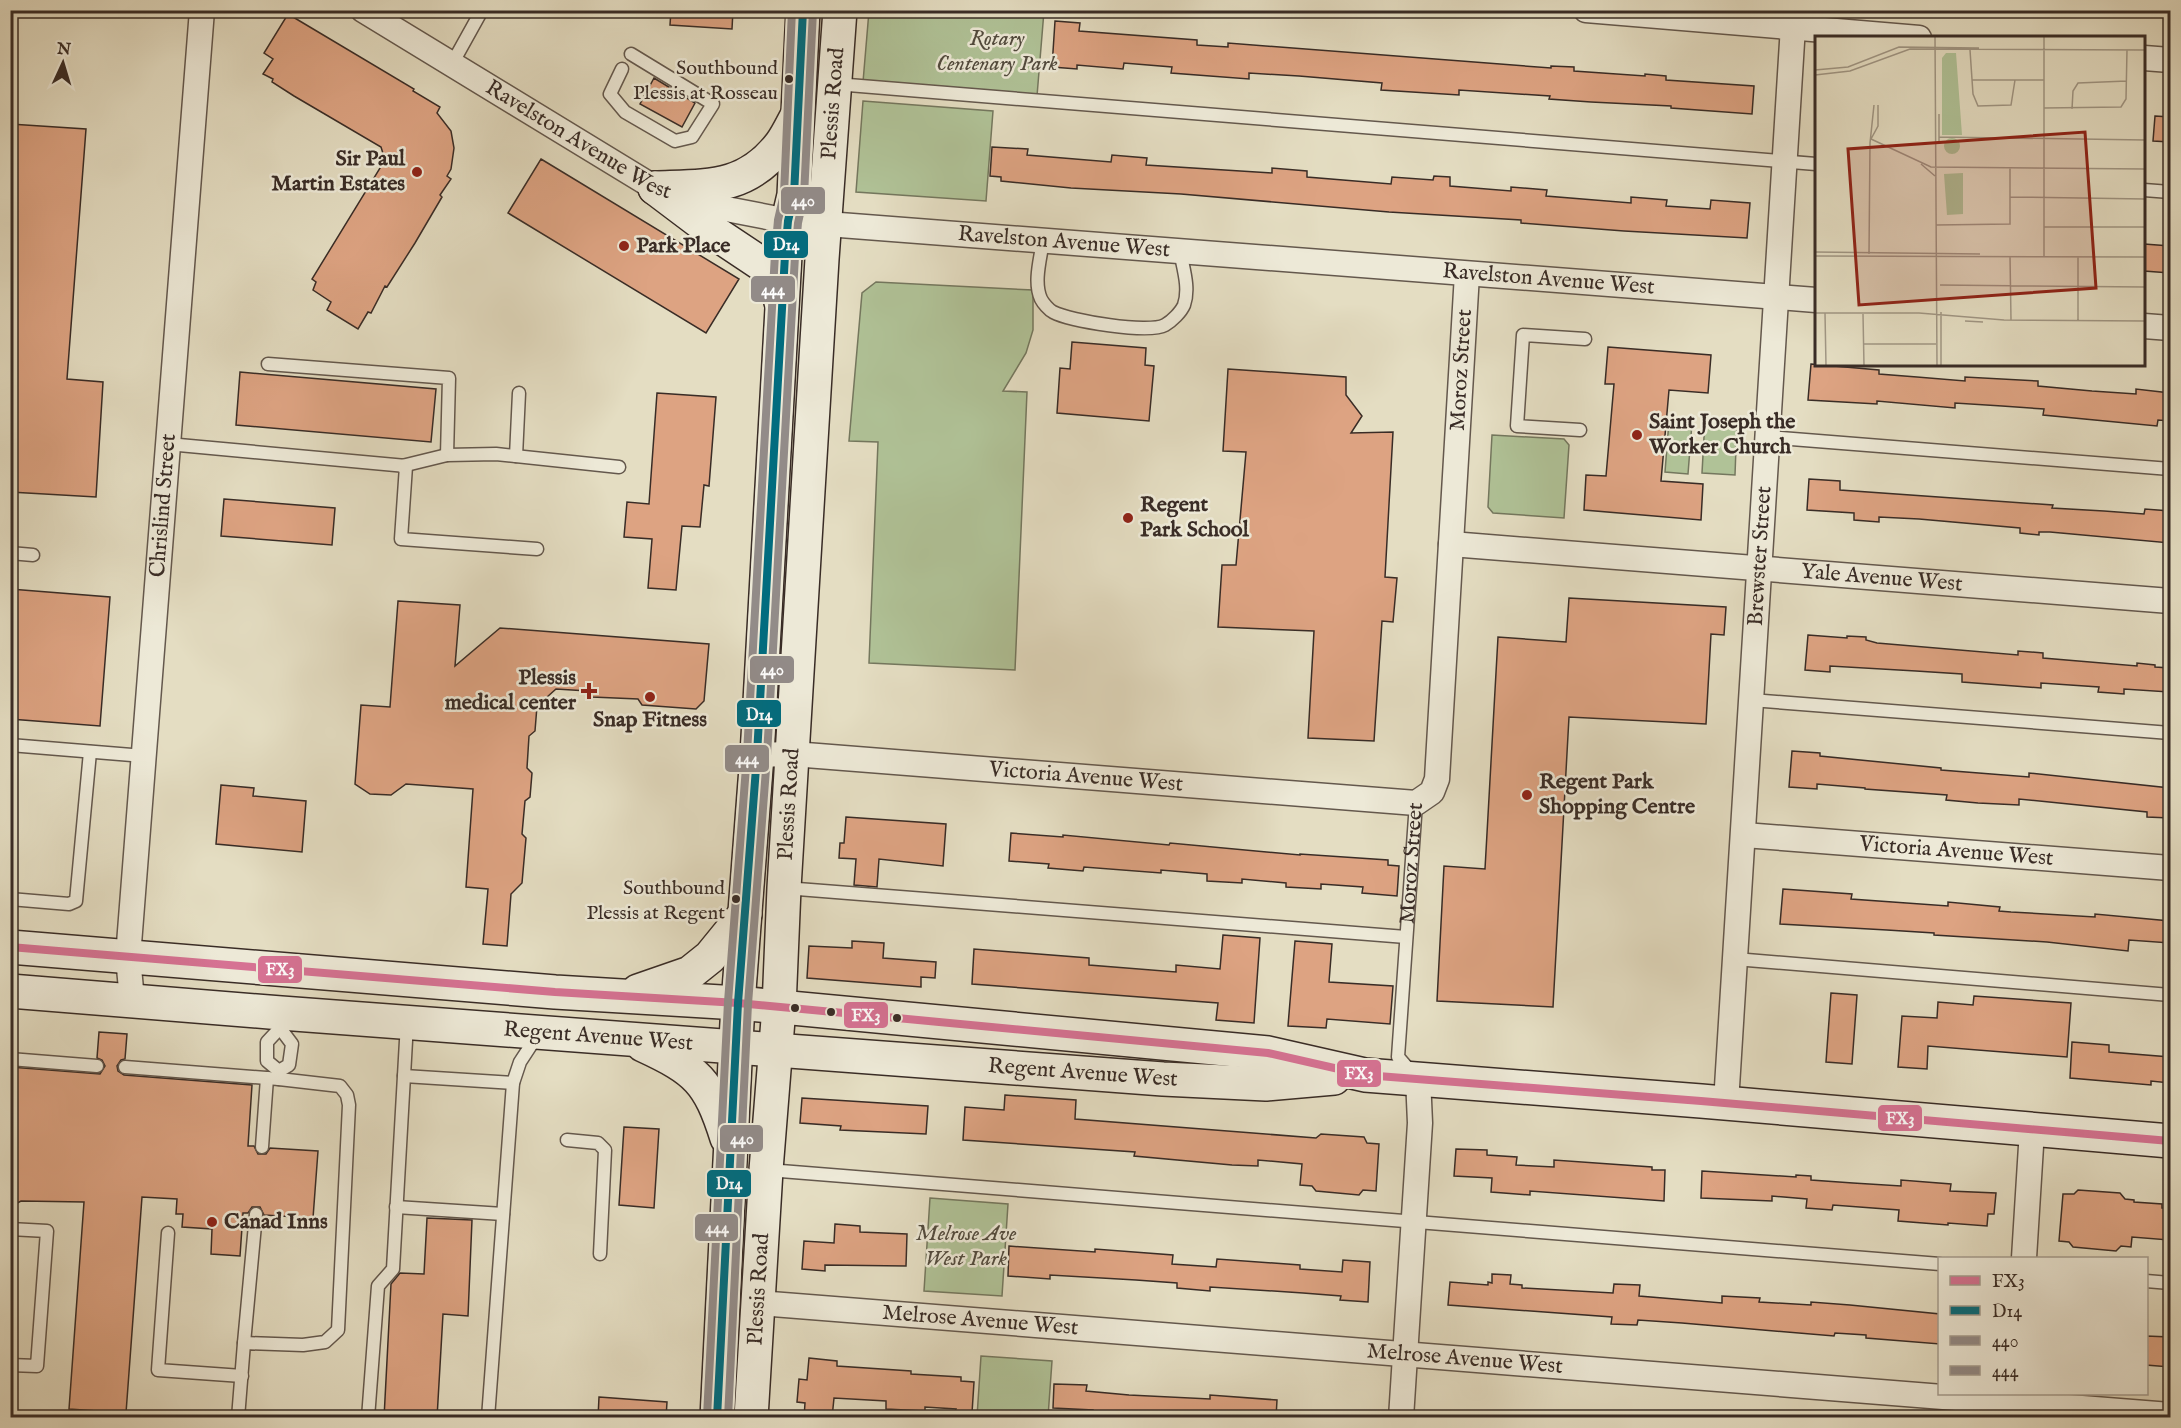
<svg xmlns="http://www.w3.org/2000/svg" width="2181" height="1428" font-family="'IM FELL English',serif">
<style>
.green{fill:#b0c297;stroke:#74775e;stroke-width:1.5}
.building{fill:#dda382;stroke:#392c26;stroke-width:1.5}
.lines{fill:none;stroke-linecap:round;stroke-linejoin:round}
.lane-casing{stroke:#64584d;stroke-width:15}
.street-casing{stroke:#64584d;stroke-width:27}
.secondary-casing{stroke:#392c26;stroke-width:36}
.lane{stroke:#ede9d7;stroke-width:12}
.street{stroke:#ede9d7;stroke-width:24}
.secondary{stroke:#ede9d7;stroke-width:33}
.bus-1-casing{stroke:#ede9d7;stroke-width:12}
.bus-2-casing{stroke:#ede9d7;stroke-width:12}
.bus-3-casing{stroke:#ede9d7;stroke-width:12}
.bus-4-casing{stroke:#ede9d7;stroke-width:12}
.bus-1{stroke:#d67293;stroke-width:8}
.bus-2{stroke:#026c7e;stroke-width:8}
.bus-3{stroke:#928b88;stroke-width:8}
.bus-4{stroke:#928b88;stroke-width:8}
.bus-dot{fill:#392c26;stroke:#ede9d7;stroke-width:2}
.poi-dot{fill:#8f2418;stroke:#ede9d7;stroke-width:2}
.labels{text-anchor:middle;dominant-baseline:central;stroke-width:5;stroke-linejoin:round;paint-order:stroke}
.bus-label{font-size:20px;fill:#392c26;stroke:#ede9d7;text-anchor:end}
.park-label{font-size:22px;font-style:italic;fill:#514a3d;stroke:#ede9d7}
.street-label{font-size:22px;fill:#392c26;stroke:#ede9d7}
.poi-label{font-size:22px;font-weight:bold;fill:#392c26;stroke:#ede9d7;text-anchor:start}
.inset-road{fill:none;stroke:#a09684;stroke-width:1.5}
.view{fill:#8f2418;fill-opacity:0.15;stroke:#8f2418;stroke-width:3}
.inset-edge{fill:none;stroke:#392c26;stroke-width:3}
.line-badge{stroke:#ede9d7;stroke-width:2}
.badge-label{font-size:16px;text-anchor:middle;font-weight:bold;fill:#fff}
</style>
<rect width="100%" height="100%" fill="#e4ddc2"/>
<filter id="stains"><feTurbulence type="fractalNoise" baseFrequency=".00333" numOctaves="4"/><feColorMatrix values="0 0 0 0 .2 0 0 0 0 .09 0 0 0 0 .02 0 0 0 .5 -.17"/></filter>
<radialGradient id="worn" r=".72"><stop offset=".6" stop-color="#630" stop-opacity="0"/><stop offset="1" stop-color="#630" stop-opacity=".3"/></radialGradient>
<!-- green -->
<path class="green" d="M869,11h175l-7,85 -174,-14z
M863,101l130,10 -7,90 -130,-9z
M876,282l157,8v40l-7,23 -23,38 24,1 -12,278 -146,-7 9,-221 -29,-1 13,-148z
M1705,419l32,1 -2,55 -33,-2z
M1669,421l23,2 -4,51 -23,-2z
M1492,435l72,4 5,6 -5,73 -71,-5 -5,-6z
M930,1198l78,6 -6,92 -78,-5z
M981,1356l71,5 -4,56h-71z"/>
<!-- building -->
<path class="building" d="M671,10h62l-1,19 -62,-4z
M288,14l126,75 -1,2 27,16 -3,6 14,18 3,17 -3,21 -4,7 4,3 -11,16 2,2 -27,46 -28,44 -2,-1 -14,27 -3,-1 -10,17 -31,-19 4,-8 -18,-12 3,-8 -4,-3 73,-119 -4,-13 -87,-51 -22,-14 1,-3 -10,-5 10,-15 -9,-6z
M1055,21l25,2 -1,8 118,9v5l31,2v-4l323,25v-2l23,1v4l71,5v-2l21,2v4l88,6 -2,28 -81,-6v-2l-80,-4 -42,-3 1,-3 -91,-6v5l-78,-5 1,-7 -83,-7 -50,-3v6l-78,-6 1,-6 -48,-4 -1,6 -46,-4v4l-25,-2z
M654,78l41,25 -13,24 -42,-23z
M2155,116l15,1v25l-17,-1z
M10,124l76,5 -19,250 36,3 -7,115 -86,-5z
M992,147l36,2 -1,6 84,7 1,-7 35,3 -1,7 126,8v-5l35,3v6l84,7 1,-7 41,3 1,-4 16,1v9l61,5v-4l36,3 -1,6 85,7v-6l36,3 -1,6 44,3 1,-9 39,3 -3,35 -123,-7 -103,-8v-3l-132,-8 -208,-18 -110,-6 -70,-7v-4l-11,-1z
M541,159l198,120 -33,54 -198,-120z
M2144,244l26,2v27l-26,-2z
M1072,342l74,6 -1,17 9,1 -5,55 -92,-8 3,-45 10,1z
M1608,347l103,8 -3,38 -39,-3 -8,91 42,3 -2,36 -117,-10 2,-35 20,1 8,-92h-9z
M1811,364l68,6v4l38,3 48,4v-4l73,4v5l54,5 44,3v-5l34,4v28l-12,-1 -1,6 -114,-11 1,-6 -42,-3 -47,-3v5l-78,-7v3l-69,-4z
M1228,369l118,8v18l16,21 -11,17 42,-1 -8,145 12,1 -4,44 -11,-1 -8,120 -66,-3 6,-107 -96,-4 4,-62h14l10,-113 -23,-1z
M240,372l196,17 -5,53 -195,-17z
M657,393l59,4 -7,89 -5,-1 -4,42 -18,-1 -6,64 -28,-2 4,-49 -28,-2 3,-35 22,2z
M1809,479l31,2v9l213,15 -1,3 52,3 40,3 1,-5 25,2v32l-120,-11h-11v3l-19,-2v-5l-101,-9 -40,-2v5l-25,-2v-7l-47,-3z
M224,499l111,9 -3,37 -111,-9z
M10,589l100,8 -10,129 -90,-7z
M1569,598l157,9 -2,28 -13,-1 -5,90 -137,-7 -16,290 -116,-6 7,-135 41,3 13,-232 68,5z
M398,601l62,4 -5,61 45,-38 209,16 -5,57 -8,8 -54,-4 -4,-6 -46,-2 -4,-6 -32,-2 -19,17 -2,25 -6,5 -2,32 5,5 -2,24 -5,4 -3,33 4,4 -4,45 -11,11 -4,52 -24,-2 5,-55 -22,-2 7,-98 -67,-5 -15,11 -21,-1 -15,-10 6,-79 29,2z
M1808,635l39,3v-2l19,1v3l11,3 141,12v-4l25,2v5l94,8v-3l18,2v2l15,1 -1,24 -45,-3v5l-26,-2 1,-5 -58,-4v5l-79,-6v-8l-46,-3 -86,-5v6l-25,-2z
M1792,751l28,2v3l121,12v2l88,7v-4l141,15v30l-23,-1v-5l-128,-13v6l-41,-2 -32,-3 1,-5 -82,-6v-1l-48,-4v5l-28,-2z
M221,785l33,3 -1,8 53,5 -4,51 -86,-8z
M846,817l100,7 -3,42 -64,-7 -2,28 -23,-2 2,-26 -17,-1 1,-15h4z
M1011,833l52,4v-2l106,10 1,-2 130,12v-1l88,6v5l11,1 -2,30 -35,-3 1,-6 -42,-3v5l-35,-2v-4l-44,-4v4l-35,-2v-7l-46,-4v3l-77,-6 -1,4 -35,-3 1,-4 -40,-3z
M1783,889l69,5 -1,5 97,7v-4l52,5 -1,4 12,1 84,5v-3l75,7v22l-41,-3 -1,11 -81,-9 -113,-7v-2l-47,-3 -107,-6z
M1223,935l37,3 -6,85 -38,-3 2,-17 -246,-19 2,-35 115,9v7l87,7v-7l44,4z
M852,941l32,2 -1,15 53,4 -1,16 -14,-1v10l-114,-9 2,-32 43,2z
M1295,941l37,3 -3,38 64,4 -3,38 -63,-5 -1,9 -38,-2z
M1831,993l26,2 -5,69 -26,-2z
M1974,996l97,7 -4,54 -139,-11 -1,23 -29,-2 4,-51 35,2 1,-16 35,3z
M99,1032l28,2 -2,25 -4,1 -4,6 1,5 6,4 128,10 -4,61h6l4,8h8l4,-6 48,3 -5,67 -49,-3 -4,-8h-8l-4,6h-5l-3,43 -29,-2 1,-25 -30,-2 1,-13h-7l1,-15 -35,-2 -16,216 -57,-4 15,-207 -63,-1 -11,6v-140l90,7 5,-8 -3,-6 -5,-2z
M2072,1042l37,3v7l61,5v26l-19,-2v4l-81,-7z
M1005,1095l71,5 -1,19 241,19 5,-4 43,3 3,6 12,1 -3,47 -13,-1 -4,5 -43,-4 -4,-5 -12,-1 2,-21 -44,-4v6l-26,-1 -98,-9 1,-4 -172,-12 2,-33 39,3z
M802,1098l126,8 -2,28 -86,-4 1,-4 -41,-3z
M624,1127l35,2 -5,79 -35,-3z
M1456,1149l31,1v5l30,2 -1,8 38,2v-7l98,7v3h13l-1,31 -134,-10v4l-39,-3 1,-14 -38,-2z
M1702,1171l94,6v-2l15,1v4l42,3 48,3v-6l50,4 -1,7 46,2 -2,21h-6l-1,12 -39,-3v2l-50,-4 1,-11 -66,-5 -1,5 -26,-2 1,-9 -35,-3v5l-71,-3z
M2078,1190l42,3 5,6 9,1v2l28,2v4h8l-1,32 -37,-3 -1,10 -10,-1 -5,5 -43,-4 -4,-5 -10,-1 4,-47h11z
M427,1218l45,2 -4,96 -25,-2 -6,104h-53l7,-134 9,-11 24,1z
M835,1224l25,2v6l47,2 -1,32 -81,-1v6l-23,-2 2,-28 30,2z
M1009,1246l86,6v-3l78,6 -1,9 44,3 1,-8 83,6v4l42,3 1,-12 27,2 -2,40 -28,-2 1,-4 -38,-3 -93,-6v4l-33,-3v-5l-41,-3 -86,-5v4l-42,-3z
M1492,1274l19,1 -1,9 12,1v3l91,5 1,-9 26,1 -1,11 83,7v-7l38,2 -1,4 52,3v-3l39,3 90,9v30l-74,-6v-3l-31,-2 -1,3 -152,-13 -44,-3 -1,5 -26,-1 1,-7 -164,-12 2,-23 38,3v-3l4,1z
M2146,1336l24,1v30l-24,-2z
M809,1358l28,3v5l74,5v3l50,3v4l13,1 -2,31 -17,-1 1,-3 -31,-2v4l-39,-2v-8l-52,-3 -2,20h-28l1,-15 -8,-1 2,-23 8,1z
M1054,1384l33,1 -1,6 43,4 81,4v-4l67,5 -1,18h-184l1,-8 -40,-2z
M599,1397l68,5 -1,16h-68z"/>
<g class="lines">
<defs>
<g id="lane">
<path d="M452,64l30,-54"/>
<path d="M622,69l-12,25 15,18 50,29 17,-4 21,-33 -82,-50"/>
<path d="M836,84l980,80"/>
<path d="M2144,190l26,2"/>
<path d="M1043,240c-2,17 -10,42 -2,59 2,4 8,11 12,13 17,9 96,22 112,13 7,-4 16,-13 19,-20 6,-17 -1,-37 -4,-54"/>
<path d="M268,364l181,14 -2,77"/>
<path d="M1580,430l-63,-4 6,-91 62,4"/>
<path d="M1767,437l403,32"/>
<path d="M168,444l238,22 -5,73 136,10"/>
<path d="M516,456l3,-63"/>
<path d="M402,466l45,-11 49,-1 123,13"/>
<path d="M10,553l23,2"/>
<path d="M1751,700l419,33"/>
<path d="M10,745l134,11"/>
<path d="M785,888l621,49"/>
<path d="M10,899l59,5 7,-3 14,-149"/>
<path d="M1735,959l435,36"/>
<path d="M10,1059l87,7"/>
<path d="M125,1067l154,12 61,7 7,9 2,10 -11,225 -13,12 -22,3 -59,-2 -6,75"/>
<path d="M279,1071l10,-6 3,-21 -12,-16"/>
<path id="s1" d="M1411,1072l-13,-15 18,-254"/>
<path d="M404,1076l109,7"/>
<path d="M279,1079v-8l-12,-10v-19l13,-14 1,-12"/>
<path d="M567,1140l31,3 7,7 -5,104"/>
<path d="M262,1147l5,-69"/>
<path d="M768,1170l1172,94"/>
<path d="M396,1207l107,7"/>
<path d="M10,1229l37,2 -10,135 -27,-1"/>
<path d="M168,1233l-10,137 84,6"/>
<path d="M2146,1281l24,2"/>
<path d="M244,1343l12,-129"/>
<path d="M368,1418l10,-132 15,-17 14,-246"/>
<path d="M488,1418l25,-335 7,-21 17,-26"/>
</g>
<g id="street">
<path id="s2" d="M363,10l292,178 61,19 72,14 1028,79"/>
<path d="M1586,10l333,28"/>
<path d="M2144,58l26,2"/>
<path d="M2144,326l26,2"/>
<path id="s3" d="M1451,544l719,57"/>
<path id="s4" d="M757,755l36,-1 623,49 16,-11 5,-13 30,-505"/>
<path id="s5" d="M1744,835l426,33"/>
<path id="s6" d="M132,1000l-4,-43 74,-947"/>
<path id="s7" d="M1726,1103l68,-1093"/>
<path d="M2024,1258l8,-128"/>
<path id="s8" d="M759,1303l1411,112"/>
<path d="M1401,1418l19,-295 -2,-45"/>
</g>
<g id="secondary">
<path d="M655,188l57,43 57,38 8,14 4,19"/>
<path d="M655,188c52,-2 91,2 126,-44 6,-8 11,-19 16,-28"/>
<path d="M10,947l545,45 183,11 530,50 97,22 336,26 469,40"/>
<path id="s9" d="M10,991l271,22 882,66 103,5 68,-6"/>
<path d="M638,991l52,-18 20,-16 35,-43"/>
<path d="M643,1045c54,25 66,36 84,93"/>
<path d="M717,1418l21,-415 19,-248 28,-500 3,-34 6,-26 9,-185"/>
<path id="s10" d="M751,1418l15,-248 13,-163 5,-119 38,-629 18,-249"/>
</g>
</defs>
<!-- lane casing -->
<use href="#lane" class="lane-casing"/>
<!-- street casing -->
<use href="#street" class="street-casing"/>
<!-- secondary casing -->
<use href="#secondary" class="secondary-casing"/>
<!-- lane -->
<use href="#lane" class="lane"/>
<!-- street -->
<use href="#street" class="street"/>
<!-- secondary -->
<use href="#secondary" class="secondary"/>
<defs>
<path id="bus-1" d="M10,947l545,45 183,11 530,50 97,22 336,26 469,40"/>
<path id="bus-2" d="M717,1418l21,-415 19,-248 28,-500 3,-34 6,-26 9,-185"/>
<path id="bus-3" d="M728,1418l20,-414 19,-248 28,-500 3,-33 6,-27 9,-185"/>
<path id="bus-4" d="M707,1417l21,-415 19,-248 28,-500 3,-34 6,-26 8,-184"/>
</defs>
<!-- bus-1 casing -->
<use href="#bus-1" class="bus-1-casing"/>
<!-- bus-2 casing -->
<use href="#bus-2" class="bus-2-casing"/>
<!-- bus-3 casing -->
<use href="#bus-3" class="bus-3-casing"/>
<!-- bus-4 casing -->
<use href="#bus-4" class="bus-4-casing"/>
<!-- bus-1 -->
<use href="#bus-1" class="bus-1"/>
<!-- bus-2 -->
<use href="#bus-2" class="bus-2"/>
<!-- bus-3 -->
<use href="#bus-3" class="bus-3"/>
<!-- bus-4 -->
<use href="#bus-4" class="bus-4"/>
</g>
<!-- markers -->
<g class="bus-dot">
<circle cx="789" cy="79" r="5"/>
<circle cx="736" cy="899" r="5"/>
<circle cx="795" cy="1008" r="5"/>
<circle cx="831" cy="1012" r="5"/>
<circle cx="897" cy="1018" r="5"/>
</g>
<g class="poi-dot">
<circle cx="417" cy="172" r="6"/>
<circle cx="624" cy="246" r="6"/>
<circle cx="1637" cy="435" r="6"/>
<circle cx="1128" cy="518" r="6"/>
<path d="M586 682h6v6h6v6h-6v6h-6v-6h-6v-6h6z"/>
<circle cx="650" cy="697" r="6"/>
<circle cx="1527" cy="795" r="6"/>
<circle cx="212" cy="1222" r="6"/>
</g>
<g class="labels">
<!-- bus labels -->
<g class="bus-label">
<text x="778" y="68">Southbound<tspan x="778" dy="25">Plessis at Rosseau</tspan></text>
<text x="725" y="888">Southbound<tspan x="725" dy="25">Plessis at Regent</tspan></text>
</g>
<!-- park labels -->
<g class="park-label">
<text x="997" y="39">Rotary<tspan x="997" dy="25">Centenary Park</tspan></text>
<text x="966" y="1234">Melrose Ave<tspan x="966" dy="25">West Park</tspan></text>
</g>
<!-- street labels -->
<g class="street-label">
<text stroke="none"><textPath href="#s10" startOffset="1317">Plessis Road</textPath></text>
<text stroke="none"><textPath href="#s2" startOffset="252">Ravelston Avenue West</textPath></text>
<text stroke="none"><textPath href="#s2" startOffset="756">Ravelston Avenue West</textPath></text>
<text stroke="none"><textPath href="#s2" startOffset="1242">Ravelston Avenue West</textPath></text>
<text stroke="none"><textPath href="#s4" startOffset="1104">Moroz Street</textPath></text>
<text stroke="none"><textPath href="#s6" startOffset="496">Chrislind Street</textPath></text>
<text stroke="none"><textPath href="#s7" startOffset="548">Brewster Street</textPath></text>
<text stroke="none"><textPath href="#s3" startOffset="432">Yale Avenue West</textPath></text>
<text stroke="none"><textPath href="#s4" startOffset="330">Victoria Avenue West</textPath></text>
<text stroke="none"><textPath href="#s10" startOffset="615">Plessis Road</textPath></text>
<text stroke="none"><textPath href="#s5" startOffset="213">Victoria Avenue West</textPath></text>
<text stroke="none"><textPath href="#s1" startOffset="214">Moroz Street</textPath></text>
<text stroke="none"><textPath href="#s9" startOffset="590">Regent Avenue West</textPath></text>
<text stroke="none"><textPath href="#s9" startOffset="1076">Regent Avenue West</textPath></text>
<text stroke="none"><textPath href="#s10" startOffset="129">Plessis Road</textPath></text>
<text stroke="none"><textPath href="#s8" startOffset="222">Melrose Avenue West</textPath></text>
<text stroke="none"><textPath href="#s8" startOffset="708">Melrose Avenue West</textPath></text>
</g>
<!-- poi labels -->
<g class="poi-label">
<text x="405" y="159" text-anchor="end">Sir Paul<tspan x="405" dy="25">Martin Estates</tspan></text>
<text x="636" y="246">Park Place</text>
<text x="1649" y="422">Saint Joseph the<tspan x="1649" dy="25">Worker Church</tspan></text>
<text x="1140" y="505">Regent<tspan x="1140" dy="25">Park School</tspan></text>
<text x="576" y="678" text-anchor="end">Plessis<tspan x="576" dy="25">medical center</tspan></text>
<text x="650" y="720" text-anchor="middle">Snap Fitness</text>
<text x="1539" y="782">Regent Park<tspan x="1539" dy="25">Shopping Centre</tspan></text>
<text x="224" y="1222">Canad Inns</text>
</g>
</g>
<!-- overview -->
<g transform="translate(1815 36)">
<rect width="330" height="330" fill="#e4ddc2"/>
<path d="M131,17h10l6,82h-20v-77zM129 110a8 8 0 1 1 16 0a8 8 0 1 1-16 0ZM148,137v41l-16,1 -3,-41z" fill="#b0c297"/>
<path class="inset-road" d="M120,0l2,330M155,14l3,44 5,12 33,-1 4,-25M0,34l33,-3 51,-20 80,1M0,39l35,-4 60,-22 235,1M157,44h72M229,72l77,-1 5,-8 1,-49M257,73l1,-18 5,-8 49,-2M124,78v29M124,101l206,3M56,103l60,28 214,2M56,103l7,-13v-21M106,128l14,12M195,161l135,2M121,189l74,-1v-56M229,191h101M0,216l165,2M54,218l1,-111 4,-38M0,220l330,1M195,220l1,64M229,220v-220M263,221v63M125,249l205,2M126,276v54M0,277h104l85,7 141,1M10,277l1,53M48,278l1,52M150,285l18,1M48,308h73"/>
<path class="view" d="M270,96l11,156 -237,17 -11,-156z"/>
<rect width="330" height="330" class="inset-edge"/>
</g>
<g class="line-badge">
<rect x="780" y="186" width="46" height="29" rx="6" fill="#928b88"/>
<rect x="763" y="230" width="46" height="29" rx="6" fill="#026c7e"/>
<rect x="750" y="275" width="46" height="28" rx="6" fill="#928b88"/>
<rect x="749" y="655" width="46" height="29" rx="6" fill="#928b88"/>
<rect x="736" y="699" width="46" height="29" rx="6" fill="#026c7e"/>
<rect x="724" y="744" width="46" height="29" rx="6" fill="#928b88"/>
<rect x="257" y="955" width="46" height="29" rx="6" fill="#d67293"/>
<rect x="843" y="1001" width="46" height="28" rx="6" fill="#d67293"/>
<rect x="1336" y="1059" width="46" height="29" rx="6" fill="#d67293"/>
<rect x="1877" y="1104" width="46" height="28" rx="6" fill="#d67293"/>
<rect x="719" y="1124" width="45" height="29" rx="6" fill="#928b88"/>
<rect x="706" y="1169" width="46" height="29" rx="6" fill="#026c7e"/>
<rect x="694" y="1213" width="45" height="29" rx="6" fill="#928b88"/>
</g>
<g class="badge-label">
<text x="803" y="206">440</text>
<text x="786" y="250">D14</text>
<text x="773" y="295">444</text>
<text x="772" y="675">440</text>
<text x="759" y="720">D14</text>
<text x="747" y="764">444</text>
<text x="280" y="975">FX3</text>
<text x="866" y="1021">FX3</text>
<text x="1359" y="1079">FX3</text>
<text x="1900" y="1124">FX3</text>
<text x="742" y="1144">440</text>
<text x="729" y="1189">D14</text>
<text x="717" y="1233">444</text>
</g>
<!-- margin -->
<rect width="2181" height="1428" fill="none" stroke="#e4ddc2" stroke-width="36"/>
<rect x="12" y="12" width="2157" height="1404" fill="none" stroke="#392c26" stroke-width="3"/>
<rect x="18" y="18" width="2145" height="1392" fill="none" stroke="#392c26" stroke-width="1.5"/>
<!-- legend -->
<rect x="1938" y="1257" width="210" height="138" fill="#ede9d7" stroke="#a59d90" stroke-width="1.5"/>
<rect x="1950" y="1276" width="30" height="9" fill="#d67293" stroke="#a59d90" stroke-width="1.5"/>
<text x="1992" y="1287" font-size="18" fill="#392c26">FX3</text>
<rect x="1950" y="1306" width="30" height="9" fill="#026c7e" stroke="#a59d90" stroke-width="1.5"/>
<text x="1992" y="1317" font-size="18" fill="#392c26">D14</text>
<rect x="1950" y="1336" width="30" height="9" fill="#928b88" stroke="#a59d90" stroke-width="1.5"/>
<text x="1992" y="1347" font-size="18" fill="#392c26">440</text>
<rect x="1950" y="1366" width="30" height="9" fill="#928b88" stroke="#a59d90" stroke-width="1.5"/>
<text x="1992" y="1377" font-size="18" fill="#392c26">444</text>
<!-- north arrow -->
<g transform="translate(63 63) rotate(4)" stroke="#ede9d7" stroke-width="4.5" paint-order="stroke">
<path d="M0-4.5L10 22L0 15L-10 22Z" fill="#392c26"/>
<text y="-9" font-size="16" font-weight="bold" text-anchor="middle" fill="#392c26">N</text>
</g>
<rect width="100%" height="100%" filter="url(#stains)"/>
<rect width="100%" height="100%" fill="url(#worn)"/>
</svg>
